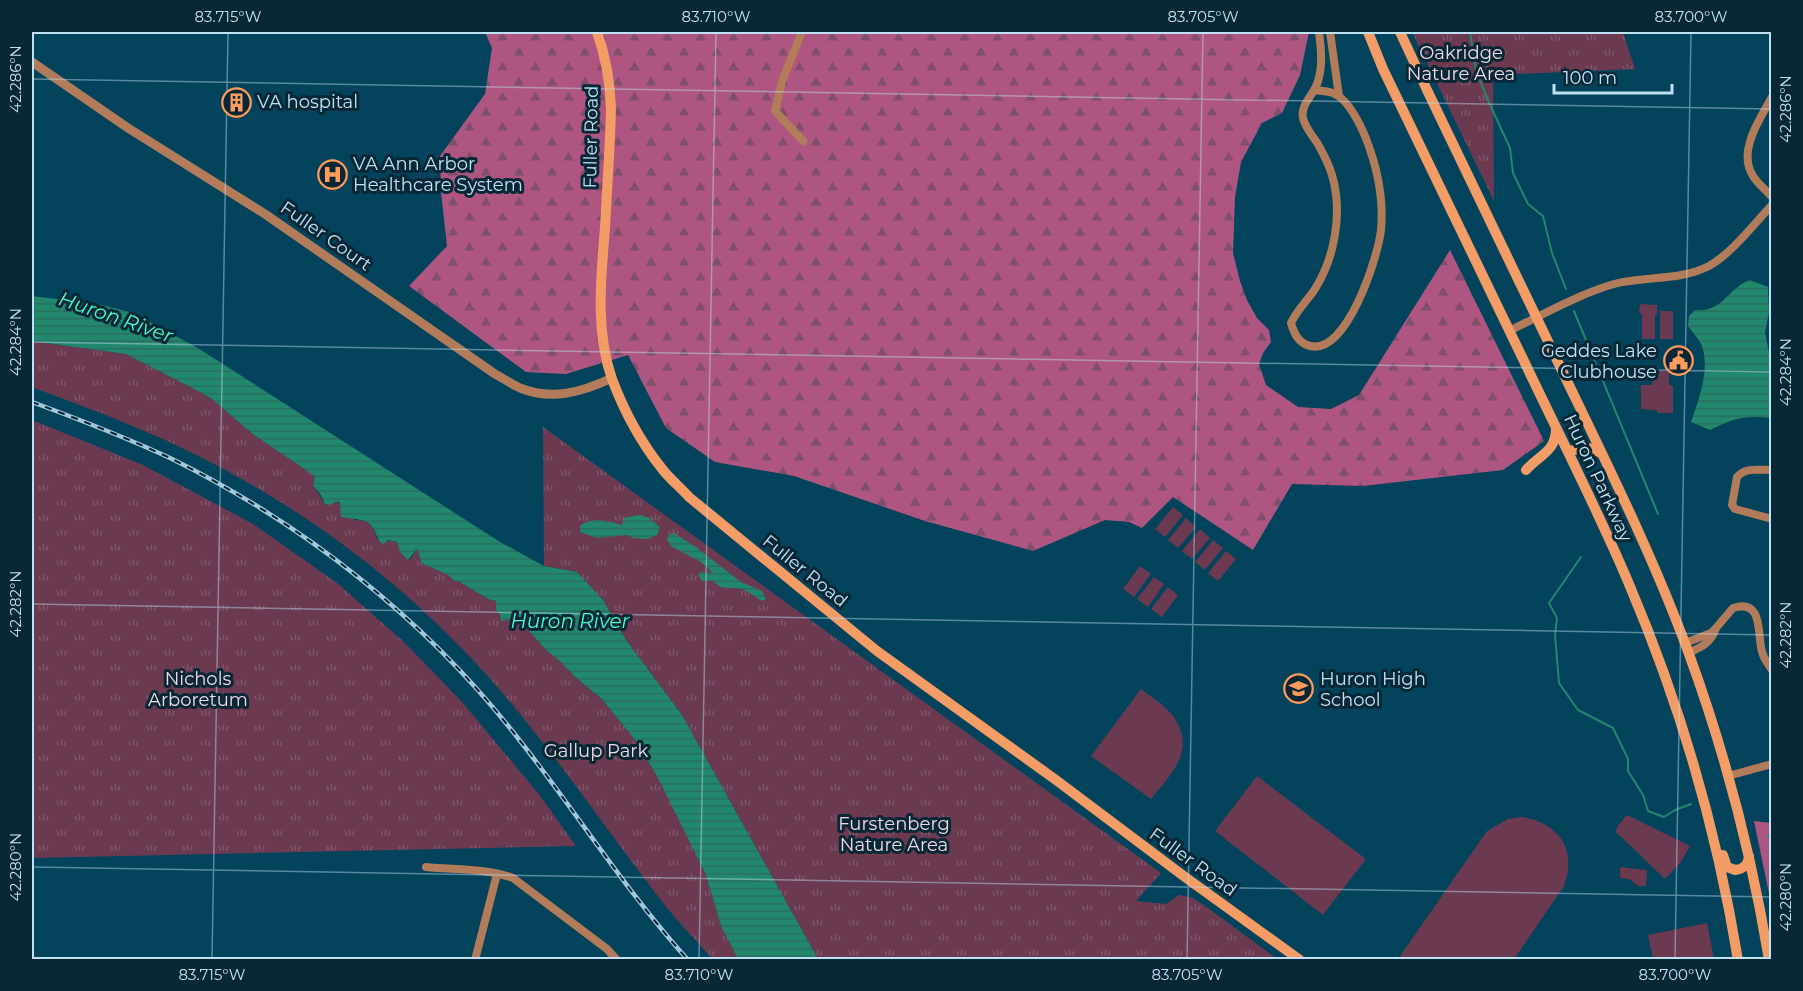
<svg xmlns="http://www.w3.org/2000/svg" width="1803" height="991" font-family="Montserrat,sans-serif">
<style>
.grass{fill:#6b3a51}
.forest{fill:url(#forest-firs)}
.park{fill:url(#park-tufts)}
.water{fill:url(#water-rules)}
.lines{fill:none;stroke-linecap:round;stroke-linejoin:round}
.stream{stroke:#21886e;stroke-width:2}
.minor{stroke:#b27b5a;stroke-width:8}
.tertiary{stroke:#b27b5a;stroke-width:9}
.secondary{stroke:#f39c66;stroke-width:10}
.rail-casing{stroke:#a1c7db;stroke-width:4.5}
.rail{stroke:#082836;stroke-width:2;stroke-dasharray:7;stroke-linecap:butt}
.ticks{fill:none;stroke:#bfe1f4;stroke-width:1.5;stroke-opacity:0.45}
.labels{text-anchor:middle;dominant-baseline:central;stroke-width:6;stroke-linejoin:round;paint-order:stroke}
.park-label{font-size:18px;fill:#f2d9e3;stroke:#082836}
.poi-label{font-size:18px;fill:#bfe1f4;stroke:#082836;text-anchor:start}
.street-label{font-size:18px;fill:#bfe1f4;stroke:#082836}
.water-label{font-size:20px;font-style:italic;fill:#48f9cc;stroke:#082836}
.neatline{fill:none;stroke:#bfe1f4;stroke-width:2}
.ticks-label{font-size:15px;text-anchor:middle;fill:#bfe1f4}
</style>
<defs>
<pattern id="forest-firs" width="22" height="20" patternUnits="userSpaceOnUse" patternTransform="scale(1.5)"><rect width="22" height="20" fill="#ae5681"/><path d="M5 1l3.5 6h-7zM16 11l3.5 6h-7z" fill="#7f4f6b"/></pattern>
<pattern id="park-tufts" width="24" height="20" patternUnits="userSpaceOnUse" patternTransform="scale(1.5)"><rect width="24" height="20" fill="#6b3a51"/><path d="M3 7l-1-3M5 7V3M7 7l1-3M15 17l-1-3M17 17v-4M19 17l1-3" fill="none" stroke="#7e566b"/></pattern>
<pattern id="water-rules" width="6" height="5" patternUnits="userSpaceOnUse" patternTransform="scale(1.5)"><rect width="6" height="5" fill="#21886e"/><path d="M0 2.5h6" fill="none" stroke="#2b6d5f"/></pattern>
</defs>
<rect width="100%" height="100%" fill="#03435c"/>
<!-- grass -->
<path class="grass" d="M1640,304l17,1v9l-2,1v24h-13v-25l-3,-1z
M1660,311h13v28h-13z
M1649,371h20v14l4,1v27h-16v-3l-16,-1v-24h11v-5h-3z
M1173,507l10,8 -18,22 -10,-8z
M1186,518l10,9 -18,21 -10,-8z
M1200,529l10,9 -18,21 -10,-8z
M1213,540l10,8 -18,22 -10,-8z
M1226,551l10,8 -18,22 -10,-8z
M1140,566l11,8 -17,23 -11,-8z
M1154,577l10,7 -16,23 -11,-8z
M1168,587l10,8 -16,22 -11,-8z
M1141,689c10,8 25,17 32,27 24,34 -1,57 -22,83l-60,-43z
M1257,776l109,83 -43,56 -108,-84z
M1627,815l63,31 -9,16 -16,17 -49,-47 1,-5z
M1523,817c37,7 54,33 41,69l-50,73h-110l-4,-3 87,-125 21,-12z
M1620,867l27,3 -1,16h-8l-9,-7 -9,-1z
M1707,923l7,36h-61l-5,-24z"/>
<!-- forest -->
<path class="forest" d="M485,32h824l-9,43 -18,38 -20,10 -21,39 -6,35 -2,56 7,28 7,19 10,18 12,12 2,12 -8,11 -4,11 7,21 32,22 33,2 28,-14 91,-145 94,191 -41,29 -140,16 -71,-2 -39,66 -80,-53 -31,31 -13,-6 -24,-2 -72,31 -108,-30 -131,-45 -79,-14 -49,-34 -38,-73 -62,19 -40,-2 -117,-86 38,-40 -6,-54 -1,-36 45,-62 7,-46z
M1754,821l17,2v80z"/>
<!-- park -->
<path class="park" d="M1412,32h211l12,37 -142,6 1,126z
M32,341l94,13 74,38 12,7 42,36 58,39 3,4 -2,7 12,19 5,1 7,-4c5,5 9,14 16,18 4,2 6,1 10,2 9,2 11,10 14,18l20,3 3,10 10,8 7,-11 5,14 26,12 7,6 5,1 28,17 8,2v10l13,9 8,-4 28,33 16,13 13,14 28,23 33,41 22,36 49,99 15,51 17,33h-25l-6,-6c-13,-15 -27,-29 -39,-44 -59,-75 -112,-155 -175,-227 -96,-109 -218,-196 -351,-252 -36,-16 -74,-29 -110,-43z
M32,420l111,45 110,59 84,59 67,59 58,60 76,91 38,53 -544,12z
M543,427l618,446 -25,28 30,3 13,-9 14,3 15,10 69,51h-459l-136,-244 -56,-75 -23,-40 -26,-28 -33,-6z"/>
<!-- water -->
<path class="water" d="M1750,280l18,7 1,25 -4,20 6,31v55c-27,-3 -37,0 -61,12l-19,-8c8,-23 19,-52 11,-76 -3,-7 -9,-13 -14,-20l1,-10 6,-6c28,3 32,-22 55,-30z
M32,296l65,8 33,8 33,17 38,21 299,192 44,24 33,6 26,28 23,40 56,75 136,244h-80l-17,-33 -15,-51 -49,-99 -22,-36 -33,-41 -28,-23 -13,-14 -16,-13 -28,-32 -8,3 -8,1 -1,-7 -4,-3v-10l-8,-2 -28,-17 -5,-1 -7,-6 -26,-12 -5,-14 -9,11 -8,-8 -3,-10 -9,-2 -5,5c-6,-6 -6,-10 -10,-17 -5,-10 -22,-9 -32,-11l-1,-14 -3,-2 -7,4 -5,-1 -4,-9 -8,-10 2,-7 -3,-4 -58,-39 -42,-36 -12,-7 -74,-38 -94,-13z
M640,515l9,3 11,9 -3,8 -9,4 -15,-1 -6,-3 -30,3 -17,-6v-6c11,-10 29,-5 42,-1l2,-7z
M674,533l23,15 44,34 21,9 4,8 -4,2c-7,-4 -13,-10 -21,-12 -11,-3 -19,3 -27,-8h-12l-4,-6 2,-3 13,1 -12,-11 -30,-16 -4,-7 1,-4z"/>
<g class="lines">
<!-- stream -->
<path class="stream" d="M1470,32l6,38 11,28 23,50 3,25 15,31 15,12 9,37 14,36
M1574,311l84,203
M1581,557l-32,46 8,15 -2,17 4,48 19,27 35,18 15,31v12l15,24 5,16 16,6 11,-7 16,-6
M1768,836l4,2"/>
<!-- minor -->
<path class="minor" d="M802,32l-20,49 -7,30 28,30
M1330,32l9,64
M1315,90c6,1 12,1 18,3 15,6 26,29 32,43 12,30 19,61 16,94 -3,27 -34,125 -71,116 -12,-3 -16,-13 -19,-23 6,-13 16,-22 24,-34 20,-32 28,-77 17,-114 -3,-10 -8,-20 -13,-29 -5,-9 -14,-18 -16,-28 -3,-14 12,-24 15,-37 5,-16 3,-33 1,-49
M1772,97c-12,22 -35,54 -19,79 4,7 13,14 19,21
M1509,331c33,-16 70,-37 105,-47 31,-8 66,-3 95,-18 23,-13 44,-41 63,-61
M1772,470c-13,0 -26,-3 -35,7l-5,28 3,4 37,10
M1716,628l17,-20c31,-10 24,27 29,44 2,7 6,12 10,18
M1685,643l26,-10 5,-5c-5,15 -14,19 -28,25
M1728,776l44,-12
M426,867c28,3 60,1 87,11l94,71 10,11
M475,960l22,-86"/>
<!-- tertiary -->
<path class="tertiary" d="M32,62l96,66 137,86 230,160c8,4 16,10 25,14 32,13 62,4 92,-10"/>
<!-- secondary -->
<path class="secondary" d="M597,32c9,25 13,49 14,77 -1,40 -4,79 -6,119 -4,49 -10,103 7,151 12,32 30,65 51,91 8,10 18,18 26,27l188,154 179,129 129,97 115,83
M1368,32l15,37c47,97 94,195 141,292 35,74 73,147 105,223 51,120 88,247 109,376
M1400,32l27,58c47,98 94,196 141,293 43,89 87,178 121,271 36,99 63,202 80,306
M1568,452c14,-5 21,-7 34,2
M1526,470c14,-16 30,-18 30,-42
M1723,855l4,12 8,3c9,-1 13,-5 14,-14"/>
<defs>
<path id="rail" d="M32,402c46,17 93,35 138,56 134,66 255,161 347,279 58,73 108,153 171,223"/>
</defs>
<!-- rail casing -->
<use href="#rail" class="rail-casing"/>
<!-- rail -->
<use href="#rail" class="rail"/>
</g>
<!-- ticks -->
<path class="ticks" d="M32,79l1740,30M32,342l1740,30M32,604l1740,31M32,867l1740,30M212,960l16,-928M699,960l17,-928M1187,960l16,-928M1675,960l16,-928"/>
<!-- icons -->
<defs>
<symbol id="building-ring" viewBox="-11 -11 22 22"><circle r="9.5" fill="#082836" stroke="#ff9b5b" stroke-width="1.5"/><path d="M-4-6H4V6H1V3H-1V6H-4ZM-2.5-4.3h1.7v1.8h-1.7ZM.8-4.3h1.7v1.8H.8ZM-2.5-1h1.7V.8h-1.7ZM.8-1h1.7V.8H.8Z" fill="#ff9b5b"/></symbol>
<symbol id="hospital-ring" viewBox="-11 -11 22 22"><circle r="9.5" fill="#082836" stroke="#ff9b5b" stroke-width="1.5"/><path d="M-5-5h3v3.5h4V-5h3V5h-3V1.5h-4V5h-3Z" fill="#ff9b5b"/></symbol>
<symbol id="civic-ring" viewBox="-11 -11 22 22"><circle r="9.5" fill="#082836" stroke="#ff9b5b" stroke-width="1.5"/><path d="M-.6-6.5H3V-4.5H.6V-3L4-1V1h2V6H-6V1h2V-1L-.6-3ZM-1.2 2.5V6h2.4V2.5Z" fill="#ff9b5b"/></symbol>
<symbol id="school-ring" viewBox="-11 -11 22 22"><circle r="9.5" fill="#082836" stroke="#ff9b5b" stroke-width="1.5"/><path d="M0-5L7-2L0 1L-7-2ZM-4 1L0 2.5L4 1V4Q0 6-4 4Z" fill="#ff9b5b"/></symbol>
</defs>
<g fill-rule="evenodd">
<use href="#building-ring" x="220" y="86" width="33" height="33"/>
<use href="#hospital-ring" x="316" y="158" width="33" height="33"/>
<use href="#civic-ring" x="1662" y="344" width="33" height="33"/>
<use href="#school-ring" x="1282" y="672" width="33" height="33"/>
</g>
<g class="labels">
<!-- park labels -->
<g class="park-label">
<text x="1461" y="53">Oakridge<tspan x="1461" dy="21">Nature Area</tspan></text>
<text x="198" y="679">Nichols<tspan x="198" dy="21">Arboretum</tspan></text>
<text x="596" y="751">Gallup Park</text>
<text x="894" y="824">Furstenberg<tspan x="894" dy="21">Nature Area</tspan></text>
</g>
<!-- poi labels -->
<g class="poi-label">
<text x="257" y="102">VA hospital</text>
<text x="353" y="164">VA Ann Arbor<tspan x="353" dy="21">Healthcare System</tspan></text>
<text x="1657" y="351" text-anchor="end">Geddes Lake<tspan x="1657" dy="21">Clubhouse</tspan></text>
<text x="1320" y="679">Huron High<tspan x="1320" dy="21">School</tspan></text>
</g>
<!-- street labels -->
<g class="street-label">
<text transform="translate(591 137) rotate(-89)">Fuller Road</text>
<text transform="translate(326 236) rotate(35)">Fuller Court</text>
<text transform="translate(1598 478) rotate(65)">Huron Parkway</text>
<text transform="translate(805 571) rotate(39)">Fuller Road</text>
<text transform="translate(1193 862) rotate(36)">Fuller Road</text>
</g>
<!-- water labels -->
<g class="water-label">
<text transform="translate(116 317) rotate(19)">Huron River</text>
<text x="570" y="621">Huron River</text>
</g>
</g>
<!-- border -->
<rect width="1803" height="991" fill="none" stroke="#082836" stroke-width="66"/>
<!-- scale -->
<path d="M1554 84v9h118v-9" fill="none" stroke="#bfe1f4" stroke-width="3"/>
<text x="1563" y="84" font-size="18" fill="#bfe1f4" stroke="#082836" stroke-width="4.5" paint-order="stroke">100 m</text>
<rect x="33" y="33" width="1737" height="925" class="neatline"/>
<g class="ticks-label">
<text x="228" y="22">83.715°W</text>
<text x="716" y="22">83.710°W</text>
<text x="1203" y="22">83.705°W</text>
<text x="1691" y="22">83.700°W</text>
<text transform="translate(16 79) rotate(-90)" y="5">42.286°N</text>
<text transform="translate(1786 109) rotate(-90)" y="5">42.286°N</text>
<text transform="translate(16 342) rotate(-90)" y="5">42.284°N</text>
<text transform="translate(1786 372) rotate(-90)" y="5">42.284°N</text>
<text transform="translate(16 604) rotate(-90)" y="5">42.282°N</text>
<text transform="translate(1786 635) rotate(-90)" y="5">42.282°N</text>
<text transform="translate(16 867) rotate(-90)" y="5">42.280°N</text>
<text transform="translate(1786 897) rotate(-90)" y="5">42.280°N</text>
<text x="212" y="980">83.715°W</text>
<text x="699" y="980">83.710°W</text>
<text x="1187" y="980">83.705°W</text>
<text x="1675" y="980">83.700°W</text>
</g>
</svg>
